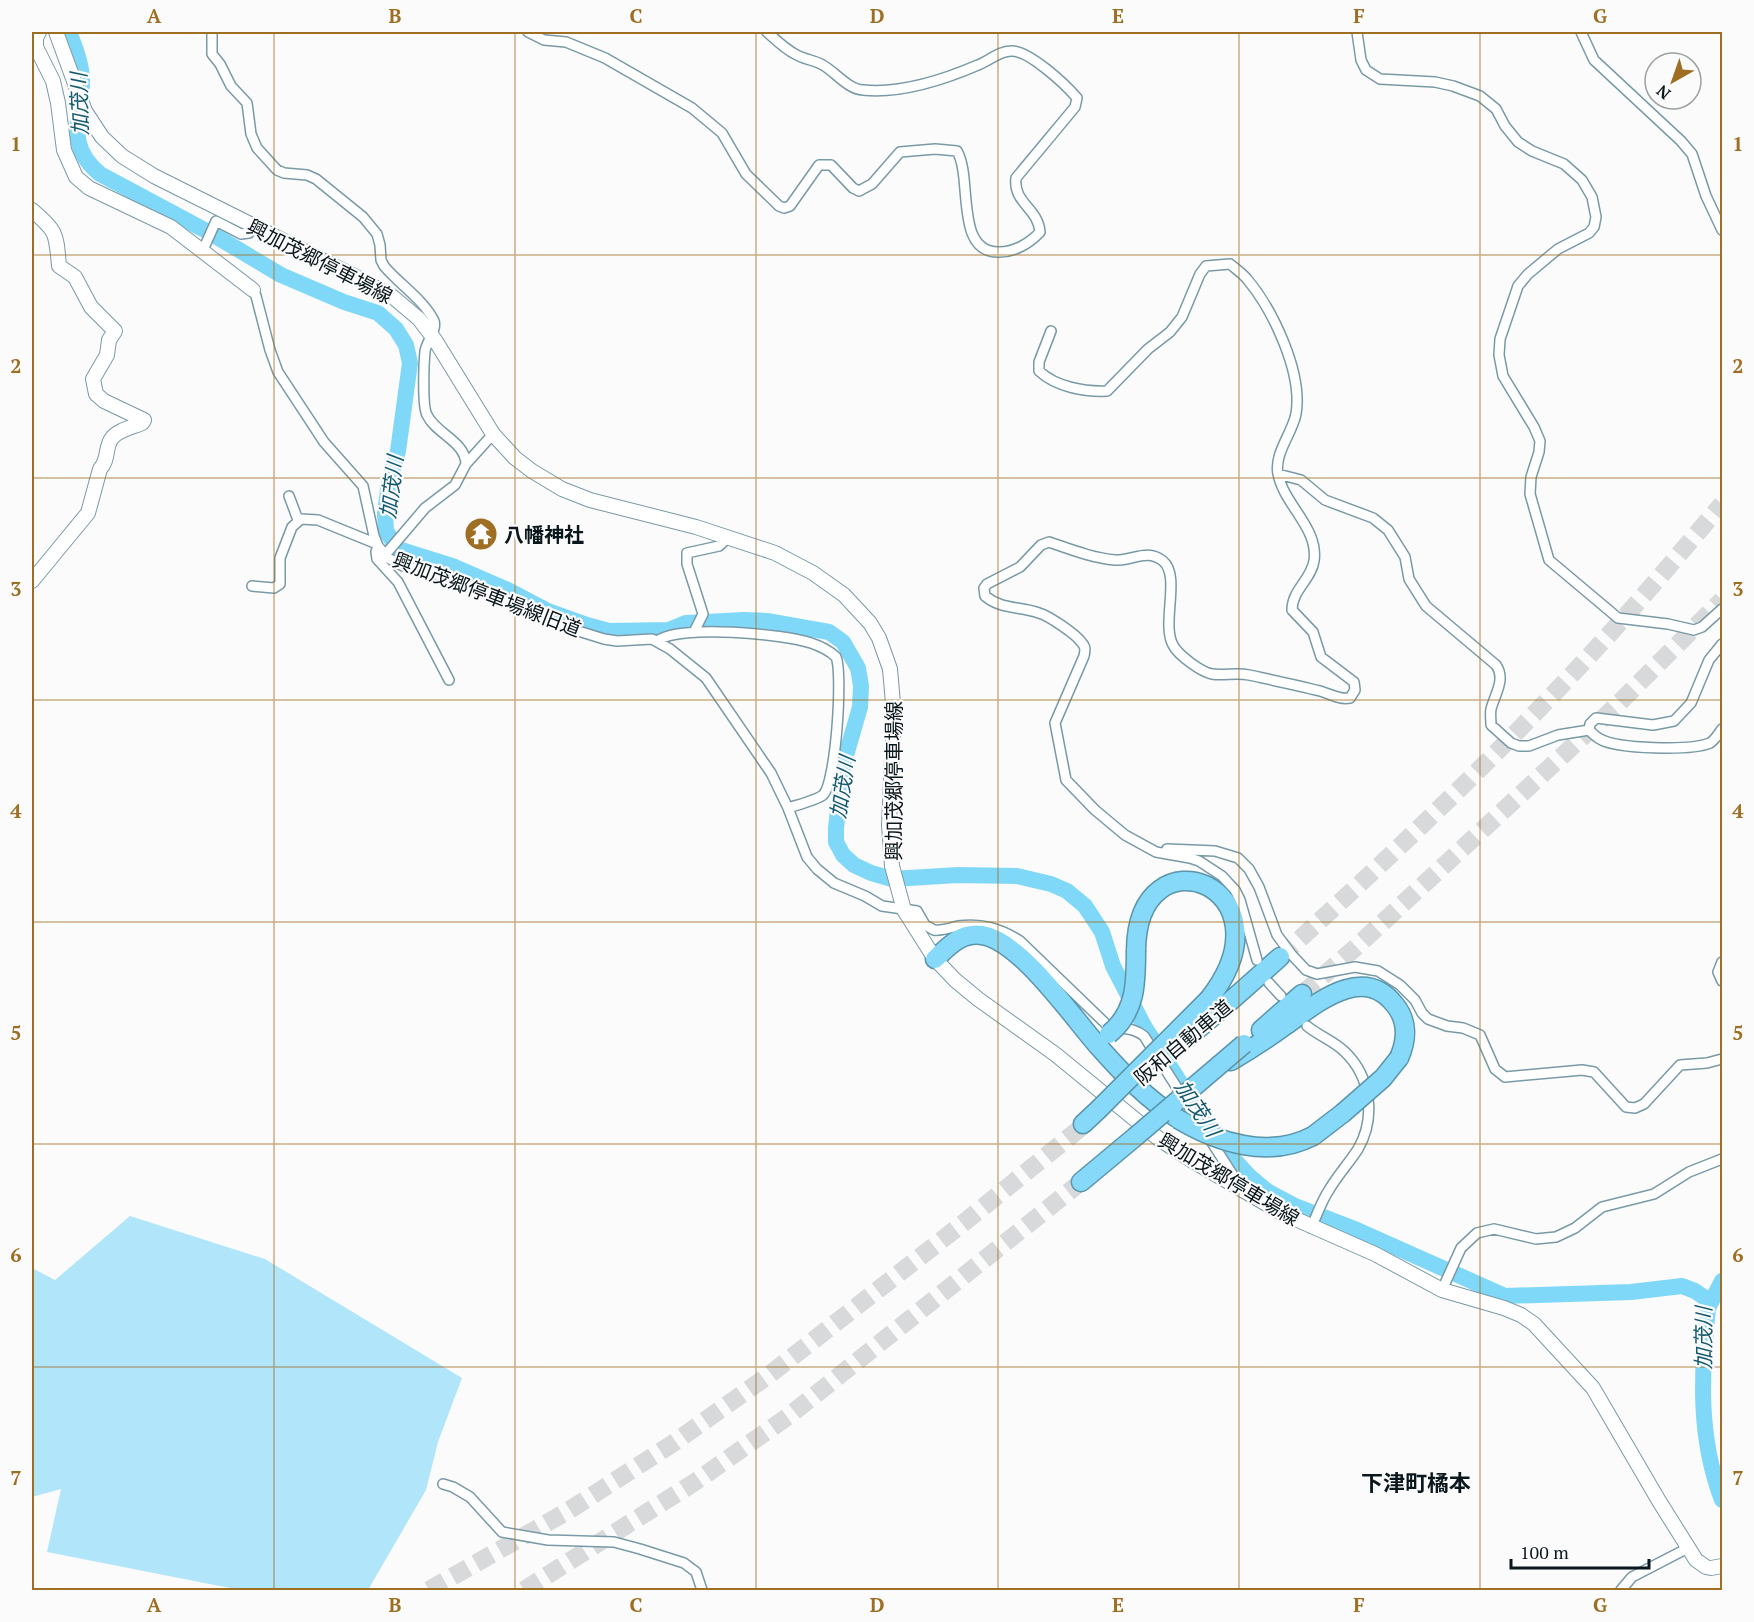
<svg xmlns="http://www.w3.org/2000/svg" width="1754" height="1622" font-family="'PT Serif','Noto Sans JP',serif">
<style>
.green{fill:#b0e5fa}
.lines{fill:none;stroke-linecap:round;stroke-linejoin:round}
.river{stroke:#80d8f9;stroke-width:16}
.highway-tunnel{stroke:#d7d9da;stroke-width:18;stroke-dasharray:18 9;stroke-linecap:butt}
.street-casing{stroke:#789aa7;stroke-width:12}
.secondary-casing{stroke:#789aa7;stroke-width:16}
.highway-casing{stroke:#5b95ab;stroke-width:21}
.street{stroke:#fff;stroke-width:9}
.secondary{stroke:#fff;stroke-width:14}
.highway{stroke:#86d9f8;stroke-width:18}
.highway-bridge-casing{stroke:#5b95ab;stroke-width:21;stroke-linecap:butt}
.highway-bridge{stroke:#86d9f8;stroke-width:18}
.grid{fill:none;stroke:#9e6e22;stroke-width:1.5;stroke-opacity:0.55}
.labels{text-anchor:middle;dominant-baseline:central;stroke-width:4.5;stroke-linejoin:round;paint-order:stroke}
.street-label{font-size:20px;fill:#0a171c;stroke:#fbfbfb}
.poi-label{font-size:20px;font-weight:bold;fill:#0a171c;stroke:#fbfbfb;text-anchor:start}
.water-label{font-size:21px;font-style:italic;fill:#145b72;stroke:#fbfbfb}
.quarter-label{font-size:22px;font-weight:bold;fill:#0a171c;stroke:#fbfbfb}
.neatline{fill:none;stroke:#9e6e22;stroke-width:2}
.grid-label{font-size:20px;text-anchor:middle;font-weight:bold;fill:#9e6e22}
</style>
<rect width="100%" height="100%" fill="#fbfbfb"/>
<!-- green -->
<path class="green" d="M130,1216l135,43 197,119 -24,64 -12,48 -58,100h-128l-193,-38 14,-63 -29,8v-229l23,12z"/>
<g class="lines">
<!-- river -->
<path class="river" d="M69,32c6,15 13,32 13,49 -1,38 -17,64 18,93l112,60 69,41 63,27 34,11 18,16 10,16 4,18 -12,88 -9,31 -4,32 1,17 12,18 57,18 53,23 40,21 39,14 22,6 60,-1 17,-7 58,-3 23,1 62,11 14,10 15,26 3,18 -1,21 -17,59 -7,62v14l7,13 11,10 17,8 21,6 66,-4 59,1 34,8 16,7 18,15 17,26 11,34 31,60 41,64 43,63 21,23 18,15 28,15 62,24 148,66 126,-4 51,-6 13,5 10,7 3,10c-7,66 -10,129 14,192
M1708,1308l14,-27"/>
<!-- highway-tunnel -->
<path class="highway-tunnel" d="M1280,957c107,-97 212,-196 310,-302 46,-49 89,-101 132,-151
M1302,994l52,-45 262,-243 106,-106
M429,1590l139,-79 104,-67 97,-69 197,-154 118,-96
M524,1590l171,-108 95,-67 291,-233"/>
<defs>
<path id="street" d="M212,32v22l8,10 11,22 16,17 4,31 6,14 20,22 7,3 23,2 9,4 47,38 14,17 3,11 1,15 3,6c14,17 41,35 50,55 3,9 -7,20 -9,30 -1,11 -3,55 2,64 9,19 38,26 39,49
M528,32l16,8 22,2 39,16 87,50 30,25 24,41 33,32 5,2 6,-2 29,-41h12l22,23 6,3 13,-7 28,-32 35,-3 22,2c16,27 -3,102 42,101 16,0 31,-9 41,-20 -2,-24 -27,-29 -24,-54l59,-71 2,-9c-11,-13 -48,-48 -66,-47 -12,0 -22,10 -33,14 -35,15 -77,29 -115,25 -16,-1 -28,-19 -42,-26 -8,-4 -18,-5 -26,-10 -10,-5 -20,-15 -28,-22
M1357,32l4,28 5,10 14,9 55,3 18,4 27,10 16,13 9,17 13,16 14,9 32,13 18,16 10,17 4,20 -2,10 -5,6 -31,16 -30,25 -10,12 -18,53 -1,16 4,21 31,51 6,14 -1,11 -8,25 -1,17 19,66 69,58 50,6 26,6 8,-3 20,-18
M1581,32l13,28 87,81 11,13 14,42 16,34
M203,250l13,-29 25,13 8,-1 5,-7
M253,290l3,6 14,54 8,22 46,70 39,44 11,50 4,10 10,12 15,8 44,11 112,48 45,14 13,2 35,-2 18,10 36,29 65,95 17,35 19,49 10,12 17,14 31,13 17,10 35,5 8,14 9,5c8,1 16,-2 24,-4 24,-3 42,2 62,15l86,83c13,6 26,2 38,12l90,141 3,10
M1051,331l-12,31v9c17,16 46,21 68,20l41,-42 22,-17 12,-15 18,-43 6,-8 24,-2c6,5 13,10 17,15 26,31 56,94 49,135 -4,20 -22,39 -18,60 6,31 41,54 36,87 -3,19 -22,29 -22,49l21,22 8,25 33,25 1,8 -5,8c-11,2 -19,-4 -30,-7 -24,-6 -48,-11 -71,-16 -13,-3 -25,1 -37,-1 -11,-2 -34,-19 -39,-29 -12,-21 8,-69 -10,-84 -16,-13 -31,0 -48,-1 -23,-2 -45,-11 -66,-18l-8,3 -21,22 -33,17 -3,4 1,8c17,14 35,10 54,17 10,3 37,21 43,30 4,4 3,8 2,13l-29,67 11,57 29,30 30,25 31,17 34,6 9,3 23,15 13,14 5,10 17,60
M1278,474l23,6 24,20 48,18 15,12 17,27 4,22 17,27 70,59c10,14 -1,29 -5,44 -1,5 0,10 0,16l20,18 8,3h10l29,-11 31,-5
M289,496l9,24
M378,546l-2,6 1,7 21,23 51,98
M385,555l40,-47 30,-23 11,-21 27,-30
M252,586l22,2 6,-4v-26l12,-31 9,-8 17,1 59,24
M694,632l9,-18 -16,-50v-11l32,-7 10,-9
M657,641c23,-17 127,-7 154,2 9,3 18,7 25,14 7,16 0,126 -13,138 -6,5 -26,10 -35,13
M1589,730l1,-6 6,-6 57,7 21,-4 17,-18 18,-43 13,-16
M1589,730c3,3 7,7 11,9 17,10 91,12 110,4 5,-3 9,-10 12,-14
M1167,849l48,2 23,7 11,11 10,18 18,48 14,19 15,16 11,4 38,-7 23,4 22,14 15,15 7,13 6,6 19,7 16,2 17,7 15,34 10,8 77,-7 12,2 32,35 9,1 9,-4 36,-39 27,-2 15,-4
M1722,962l-4,10 4,9
M1269,983l12,13
M1307,1026c12,10 27,15 38,26 26,25 31,66 13,97 -9,14 -21,27 -29,41 -8,12 -12,25 -18,38
M1442,1290l19,-42 16,-15 17,-4 42,10 20,-2 19,-9 27,-21 52,-13 35,-22 33,-13
M443,1484l10,3 17,10 32,35 46,8 66,2 26,7 44,14 12,9 6,18
M1621,1590l11,-13 56,-29"/>
<path id="secondary" d="M39,32l-3,6v9l17,34 5,22 6,47 12,27 13,11 82,39 82,63
M56,32l29,79 17,26 20,19 32,20 202,101 37,20 26,22 16,21 58,94 22,24 17,13 30,18 28,11 106,27 79,26 38,20 31,22 26,28 9,15 11,31 4,46 -5,110 3,41 12,44 31,49 20,21 23,19 77,55 104,85 32,21 91,53 93,41 67,36 62,18 17,7 13,9 59,64 66,113 37,59 10,7 5,1 11,-2
M32,210c25,22 24,22 27,56l16,11 16,30 24,24 -6,9 -2,15 -14,24 3,15 8,7 40,19 -2,3c-9,4 -24,7 -30,15 -7,8 -3,22 -12,31l-12,44 -56,68"/>
<path id="highway" d="M1136,951c1,-126 161,-65 73,48
M935,959c14,-13 26,-27 47,-24 39,6 91,83 117,112 24,27 48,52 78,71
M1218,1012l62,-55
M1261,1030l41,-36
M1231,1061c19,-11 37,-23 55,-36 30,-21 77,-62 109,-20 13,16 12,35 4,53
M1083,1124l15,-14
M1313,1136l30,-23
M1081,1182l54,-45"/>
</defs>
<!-- street casing -->
<use href="#street" class="street-casing"/>
<!-- secondary casing -->
<use href="#secondary" class="secondary-casing"/>
<!-- highway casing -->
<use href="#highway" class="highway-casing"/>
<!-- street -->
<use href="#street" class="street"/>
<!-- secondary -->
<use href="#secondary" class="secondary"/>
<!-- highway -->
<use href="#highway" class="highway"/>
<defs>
<path id="highway-bridge" d="M1109,1034c27,-22 27,-51 27,-83
M1186,1039l32,-27
M1098,1110l111,-111
M1343,1113l40,-35 16,-20
M1178,1119c40,24 91,40 135,17
M1135,1137l109,-93"/>
</defs>
<!-- highway-bridge casing -->
<use href="#highway-bridge" class="highway-bridge-casing"/>
<!-- highway-bridge -->
<use href="#highway-bridge" class="highway-bridge"/>
</g>
<!-- grid -->
<path class="grid" d="M274,32v1558M515,32v1558M756,32v1558M998,32v1558M1239,32v1558M1480,32v1558M32,255h1690M32,478h1690M32,700h1690M32,922h1690M32,1144h1690M32,1367h1690"/>
<!-- icons -->
<defs>
<symbol id="temple-disc" viewBox="-11 -11 22 22"><circle r="9.5" fill="#9e6e22" stroke="#fbfbfb"/><path d="M0-6L5-2H3V0L6.5 2.5H4V6H1.5V3h-3V6H-4V2.5H-6.5L-3 0V-2H-5Z" fill="#fff"/></symbol>
</defs>
<g fill-rule="evenodd">
<use href="#temple-disc" x="462" y="515" width="38" height="38"/>
</g>
<g class="labels">
<!-- street labels -->
<g class="street-label">
<text transform="translate(320 261) rotate(27)">興加茂郷停車場線</text>
<text transform="translate(487 594) rotate(21)">興加茂郷停車場線旧道</text>
<text transform="translate(893 781) rotate(-90)">興加茂郷停車場線</text>
<text transform="translate(1183 1042) rotate(-40)">阪和自動車道</text>
<text transform="translate(1229 1179) rotate(31)">興加茂郷停車場線</text>
</g>
<!-- poi labels -->
<g class="poi-label">
<text x="504" y="534">八幡神社</text>
</g>
<!-- water labels -->
<g class="water-label">
<text transform="translate(79 104) rotate(-92)">加茂川</text>
<text transform="translate(391 487) rotate(-83)">加茂川</text>
<text transform="translate(842 787) rotate(-81)">加茂川</text>
<text transform="translate(1198 1108) rotate(56)">加茂川</text>
<text transform="translate(1703 1338) rotate(-90)">加茂川</text>
</g>
<!-- quarter labels -->
<g class="quarter-label">
<text x="1416" y="1482">下津町橘本</text>
</g>
</g>
<!-- border -->
<rect width="1754" height="1622" fill="none" stroke="#fbfbfb" stroke-width="66"/>
<!-- north arrow -->
<g transform="translate(1673 81) rotate(220)"><circle r="28" fill="#fbfbfb" stroke="#9ba0a2" stroke-width="1.5"/>
<path d="M0-4.5L10 22L0 15L-10 22Z" fill="#9e6e22"/>
<text y="-9" font-size="16" font-weight="bold" text-anchor="middle" fill="#0a171c">N</text>
</g>
<!-- scale -->
<path d="M1511 1559v9h138v-9" fill="none" stroke="#0a171c" stroke-width="3"/>
<text x="1520" y="1559" font-size="18" fill="#0a171c" stroke="#fbfbfb" stroke-width="4.5" paint-order="stroke">100 m</text>
<rect x="33" y="33" width="1688" height="1556" class="neatline"/>
<g class="grid-label">
<text x="154" y="23">A</text>
<text x="395" y="23">B</text>
<text x="636" y="23">C</text>
<text x="877" y="23">D</text>
<text x="1118" y="23">E</text>
<text x="1359" y="23">F</text>
<text x="1600" y="23">G</text>
<text x="16" y="151">1</text>
<text x="1738" y="151">1</text>
<text x="16" y="373">2</text>
<text x="1738" y="373">2</text>
<text x="16" y="596">3</text>
<text x="1738" y="596">3</text>
<text x="16" y="818">4</text>
<text x="1738" y="818">4</text>
<text x="16" y="1040">5</text>
<text x="1738" y="1040">5</text>
<text x="16" y="1262">6</text>
<text x="1738" y="1262">6</text>
<text x="16" y="1485">7</text>
<text x="1738" y="1485">7</text>
<text x="154" y="1612">A</text>
<text x="395" y="1612">B</text>
<text x="636" y="1612">C</text>
<text x="877" y="1612">D</text>
<text x="1118" y="1612">E</text>
<text x="1359" y="1612">F</text>
<text x="1600" y="1612">G</text>
</g>
</svg>
